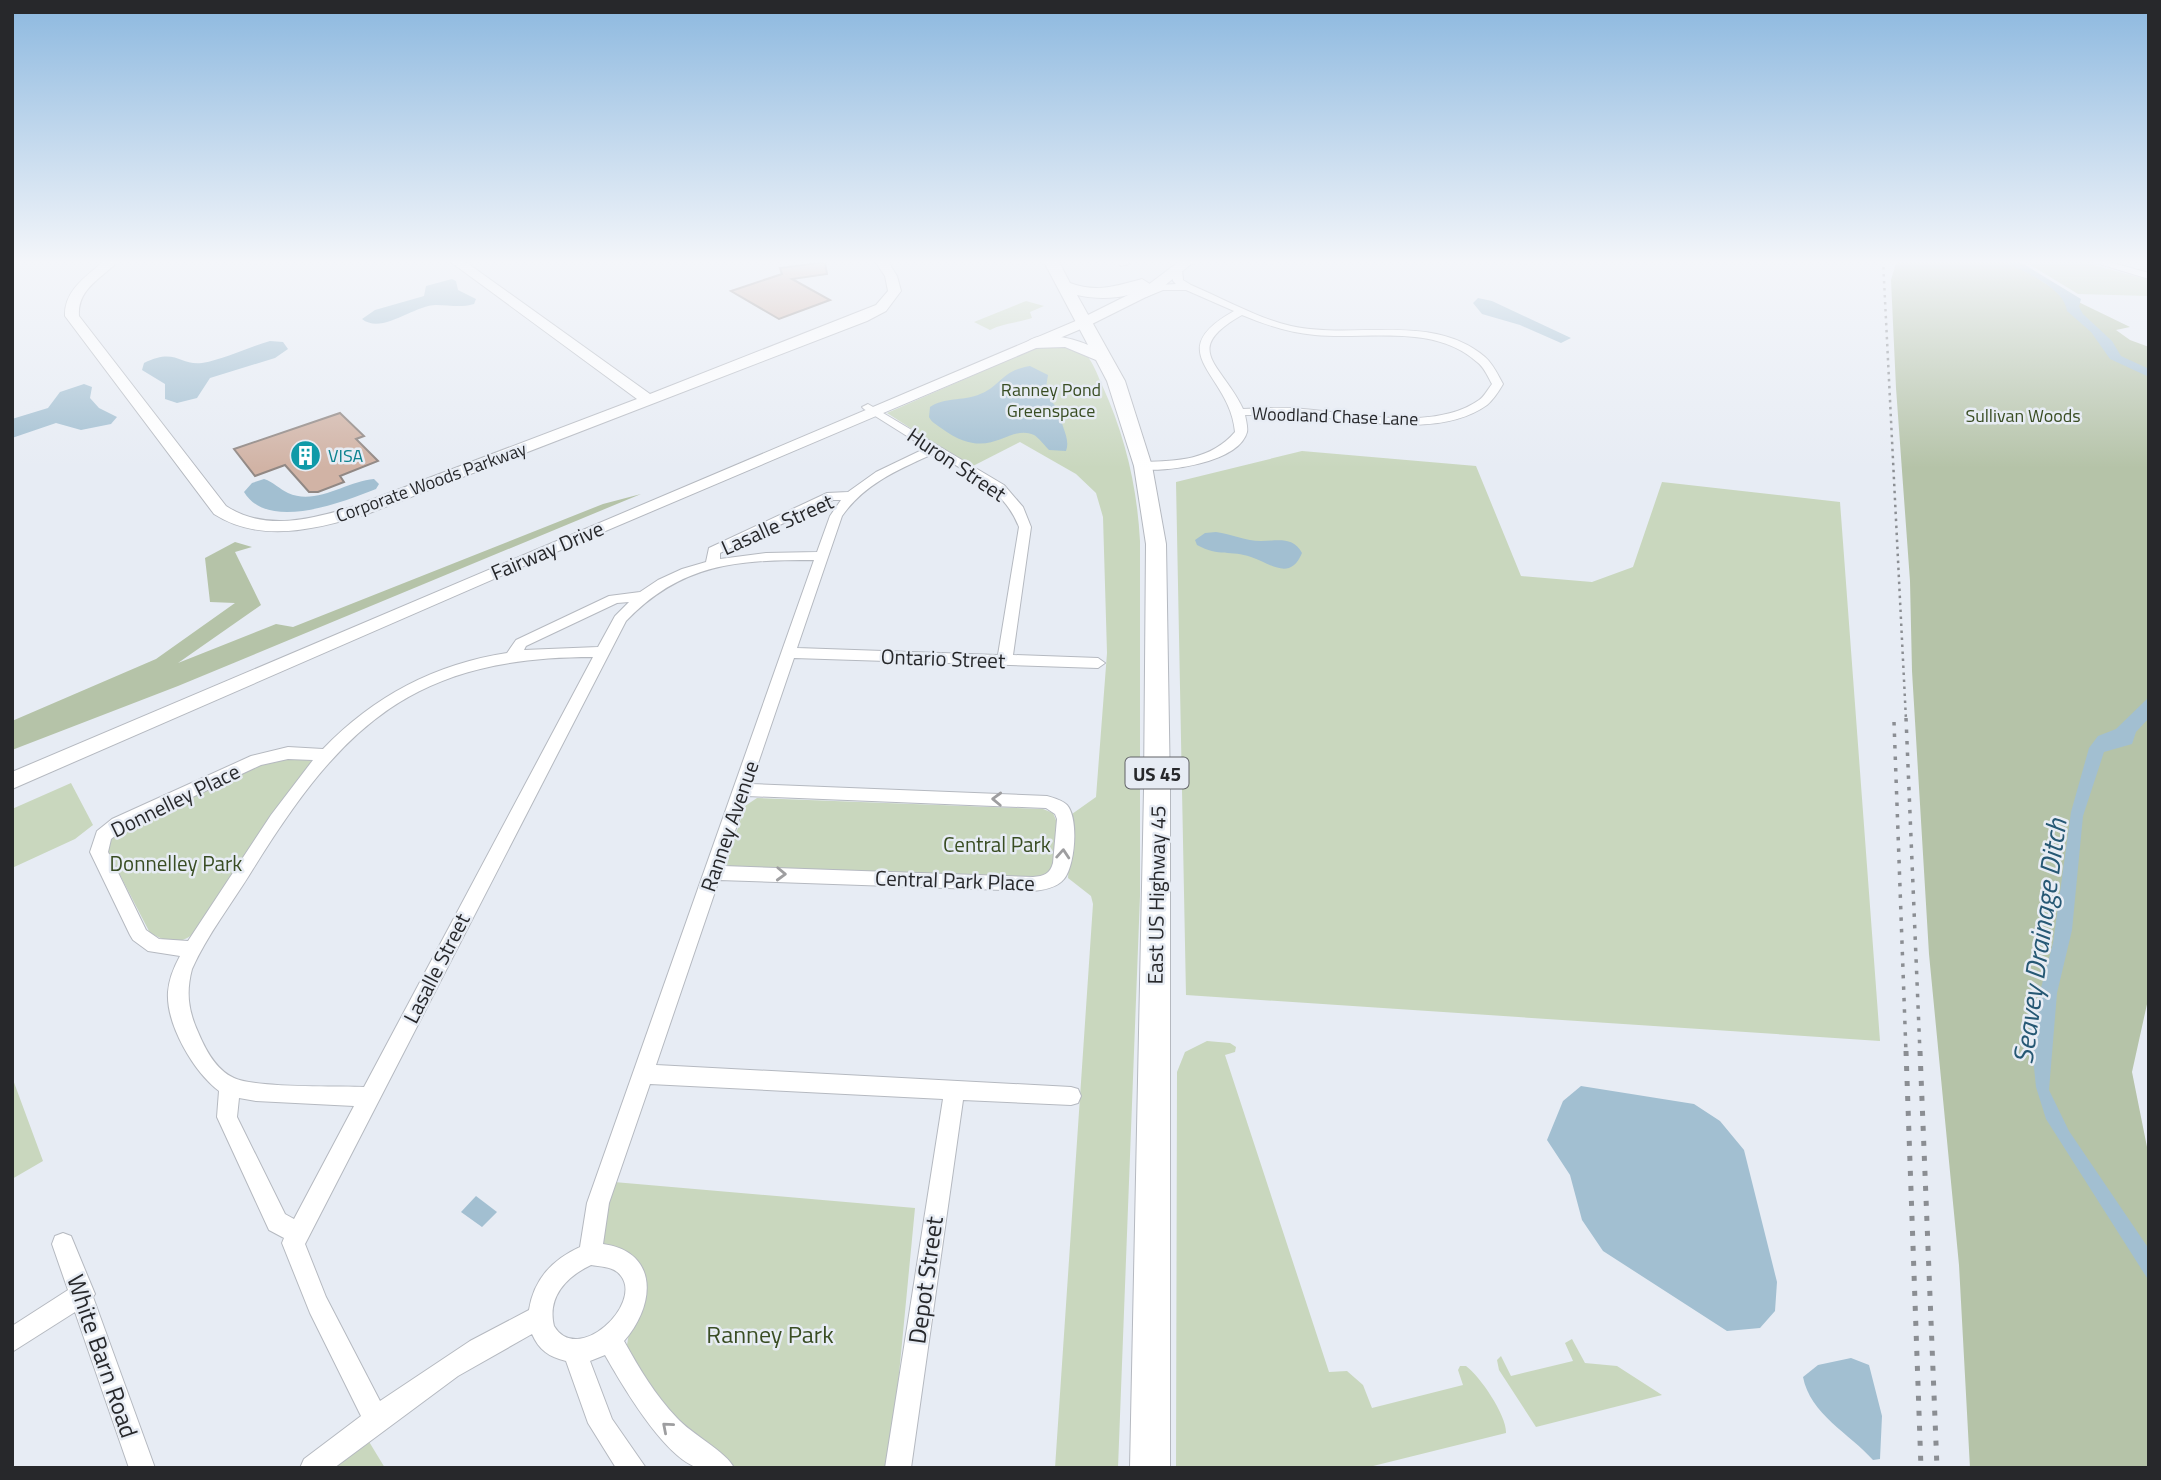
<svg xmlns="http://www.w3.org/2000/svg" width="2161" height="1480" font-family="'Titillium Web',sans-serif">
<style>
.green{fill:#c9d7be}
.forest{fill:#b5c3a8}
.water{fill:#a2bfd1}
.building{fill:#d1b3a5;stroke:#918884;stroke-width:2}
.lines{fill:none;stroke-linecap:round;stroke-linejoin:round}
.street-casing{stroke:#b5b9c0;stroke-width:2}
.secondary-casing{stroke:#b5b9c0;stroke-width:2}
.primary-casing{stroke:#b5b9c0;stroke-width:2}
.street{fill:#fff;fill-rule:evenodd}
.secondary{fill:#fff;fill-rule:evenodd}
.primary{fill:#fff;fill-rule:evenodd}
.rail-far2{stroke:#8b8e93;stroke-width:2.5;stroke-dasharray:2.5 4.5;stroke-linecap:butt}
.rail-far1{stroke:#8b8e93;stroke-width:3.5;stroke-dasharray:3.5 8;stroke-linecap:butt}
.rail{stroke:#8b8e93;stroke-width:5;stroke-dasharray:5 10;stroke-linecap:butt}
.oneway{stroke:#9e9ea0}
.labels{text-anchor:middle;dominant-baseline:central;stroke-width:5;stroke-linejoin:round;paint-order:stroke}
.far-park-label{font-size:18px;fill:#394d23;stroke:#e7ecf4}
.far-street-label{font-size:18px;fill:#27282b;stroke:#e7ecf4}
.far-culture-label{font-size:18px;fill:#0d838f;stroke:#e7ecf4;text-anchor:start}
.shield{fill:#e7ecf4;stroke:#616367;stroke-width:2}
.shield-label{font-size:19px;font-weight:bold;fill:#27282b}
.street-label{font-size:21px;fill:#27282b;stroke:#e7ecf4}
.park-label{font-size:21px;fill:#394d23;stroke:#e7ecf4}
.near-street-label{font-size:24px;fill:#27282b;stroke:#e7ecf4}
.near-park-label{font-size:24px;fill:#394d23;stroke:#e7ecf4}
.near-water-label{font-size:28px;font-style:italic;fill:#265874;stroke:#e7ecf4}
</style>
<rect width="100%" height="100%" fill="#e7ecf4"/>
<!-- green -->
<path class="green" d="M2022,260h53l74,20v16l-71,-2z
M1026,301l18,5 -14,6 2,6c-15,5 -29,5 -42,12l-16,-8z
M1058,344c8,2 19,3 25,8 9,7 14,22 19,33 23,50 35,101 38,156v355l-22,572h-63l38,-564 -2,-8 -23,-18 4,-64 24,-17 11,-144 -4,-136 -7,-24 -20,-19 -56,-32 -49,25 -84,-54 153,-67z
M1302,451l174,15 45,110 71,6 41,-15 29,-85 178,20 40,539 -694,-46 -10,-513z
M278,759h31l4,4 -121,172c-16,11 -26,6 -42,-2l-43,-83 6,-18 130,-62z
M71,783l22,42 -18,14 -63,29v-59z
M757,798l286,11 10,4 5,12 -5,44 -11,11 -310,-12 -6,-4 19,-58z
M1207,1041l23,2 6,4 -1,5 -10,3 104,317 18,-1 16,14 9,23 91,-23 -5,-15 2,-4h6c14,10 41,50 40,67l-141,35h-189l1,-396 8,-20z
M12,1077l31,84 -31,18z
M614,1182l301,26 -25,260h-162l-30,-18 -63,-79 -8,-26 3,-18 9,-18 -29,-61 -10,-6 -1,-16z
M1572,1339l13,24 32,3 45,29 -126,32 -37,-57 -2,-10 4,-4 10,20 62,-15 -8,-18z
M368,1440l17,28h-52z"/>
<!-- forest -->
<path class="forest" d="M1897,260h112l53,34 68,33 -14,3 14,10 19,7v648l-17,77 17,85v311h-179l-11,-203 -30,-311 -17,-283 -2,-90 -14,-193 -5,-108z
M641,494l-463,192 -166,64v-29l144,-62 79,-56 -25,-1 -5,-44 30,-16 17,5 -17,5 26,53 -83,58 98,-39 17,3 310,-123z"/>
<!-- water -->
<path class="water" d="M2000,260h17l64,39 -2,8 4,7 29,27 9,15 28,13v8l-39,-18 -19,-27 -24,-21c-3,-25 -47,-41 -67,-51z
M452,279l4,2 2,9 18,9 -2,5c-14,4 -24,1 -38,1 -22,0 -54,30 -74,14l13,-9 49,-14 2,-10z
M1478,298l14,3 79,37 -10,5 -41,-18 -38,-11 -9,-11z
M270,341l13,1 5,7 -13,9 -65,20 -13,20 -20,5 -12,-4v-15l-23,-14 2,-7c32,-16 36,3 58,0 23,-4 46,-16 68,-22z
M1030,366l18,9 -3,18 15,19c0,14 11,26 6,39l-17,-1c-4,-4 -11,-13 -15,-15 -27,-12 -43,30 -93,-7 -5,-4 -9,-5 -12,-11l1,-10c15,-10 32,-6 48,-12 23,-8 22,-24 52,-29z
M84,384l8,3 -2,11 9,10 18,9 -6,7 -30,6 -25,-7 -44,15v-19l36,-11 12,-16z
M264,479c10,3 15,10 24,14 28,13 59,-12 86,-14l5,5 -3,5c-33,13 -108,43 -132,3l8,-9z
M1216,532c15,2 30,9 45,9 16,0 32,-5 41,12 -12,29 -32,10 -51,4 -20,-7 -32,0 -54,-12l-2,-5 10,-7z
M2149,697v21l-13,14 -4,12 -28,8 -21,64 -11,114 -15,63 -8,97 20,41 80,118v32l-103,-162 -10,-32 -6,-58 23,-86 18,-131 18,-64 9,-12 18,-7z
M1581,1086l113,18 26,17 24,29 33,132 -2,29 -15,17 -33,3 -124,-80 -21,-31 -12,-45 -23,-35 16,-39z
M476,1196l21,16 -15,15 -21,-15z
M1851,1358l18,7 13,51 -2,43 -7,1c-23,-26 -63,-46 -70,-83l15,-12z"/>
<!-- building -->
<path class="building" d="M825,262l2,12 -35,5 38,21 -51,19 -48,-28 51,-17 -2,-6z
M340,413l24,23 -8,3 22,22 -38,15 4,6 -26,10h-9l-24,-27 -30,11 -21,-27z"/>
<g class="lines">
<defs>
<path id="street" d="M1118,260h10l1,4 -8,2z
M2086,260h16l47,13v6z
M1177,266l5,3 1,11 8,5c33,14 66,33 100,41 63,14 141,-14 194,31 8,7 13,18 18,27 -4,7 -10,16 -16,21 -49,35 -132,14 -187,10 -18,-1 -37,0 -55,0 1,5 3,13 2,17 -8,31 -83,41 -108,37v-6l4,-1c35,-1 68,-2 92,-30 -5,-59 -76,-79 -1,-121l-48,-21h-23l-17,7 -5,-3 18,-9 17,-1 -3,-3 -1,-12zM1242,315c24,10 47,18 73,20 52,5 119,-12 162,27 7,5 11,15 15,22 -4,5 -8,13 -13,16 -45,32 -126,13 -176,9 -20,-2 -40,-1 -60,0 -21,-45 -63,-59 -1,-94z
M868,404l136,81 19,22 8,20 -18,128 85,3 7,5 -7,5 -304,-10 -43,126 296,12c7,2 15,4 20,9 12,14 8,61 -3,74 -7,9 -21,11 -31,12l-314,-11 -63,185 415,22 7,2 3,7 -3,7 -7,2 -108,-5 -52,368h-26l58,-369 -293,-15 -41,119 -6,41c57,8 52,62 21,97 15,27 31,54 53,77 13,15 51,35 57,50 -11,0 -28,3 -38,-1 -33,-12 -74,-82 -91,-112l-15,6 22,58 34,49h-30l-28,-45 -22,-62c-17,-4 -27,-11 -34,-27l-74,42 -124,92h-34l4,-9 57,-43 -51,-103 -28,-70 2,-5 -15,-8 -52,-113 2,-26c-25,-19 -53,-66 -51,-99 1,-13 6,-25 12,-36l-32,-5 -15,-11 -3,-5 -40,-83 7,-21 15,-12 139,-63 37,-9 35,2c51,-53 112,-85 184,-96l9,-13 93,-44 31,-4 18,-12 24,-11 24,-7 3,-14 118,-55 21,-1 28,-20 50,-24 -62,-39 -2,-2zM935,453c34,21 68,34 84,74l-21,128 -201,-7 45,-132c23,-33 58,-47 93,-63zM833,500h8l-11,16 -13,36 -51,1 -46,6v-6zM814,560l-227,643 -7,44c-28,13 -46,32 -51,63l-59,31 -90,60 -54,-104 -21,-53 321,-623c56,-58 111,-61 188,-61zM629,602l-14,14 -17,31 -74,3 2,-4 91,-43zM593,657l-229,430c-28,-1 -109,1 -130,-9 -18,-8 -29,-29 -36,-46 -10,-22 -12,-40 -6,-63 15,-34 41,-67 61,-100 90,-145 161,-212 340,-212zM288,759l25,1 -42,55 -83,126 -29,-2 -13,-9 -38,-78 3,-13 13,-10 137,-64zM747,796l299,12 9,6 2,5 -4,44c-3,11 -9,13 -20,14l-310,-11zM239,1098l17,3 98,5 -60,113 -9,-5 -48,-97zM591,1265c10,2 23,1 30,11 22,28 -43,90 -67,50 -7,-29 12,-49 37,-61z
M63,1233l8,3 24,58 -2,3 62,171h-26l-54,-156 -63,40v-26l56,-36 -16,-46 3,-8z"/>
<path id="secondary" d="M105,260h14c-16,18 -42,28 -40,56l147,190c39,26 87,13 129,0l282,-107 -189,-139h15l187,134 226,-89 12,-14 -3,-15 -11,-16h13l10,16 4,15 -15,20 -19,10 -500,193c-50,15 -106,30 -153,0l-149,-198c-1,-26 22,-40 40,-56z
M1181,260h15l-38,31 -70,35 -546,232 -530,231v-17l1066,-452 70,-35z"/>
<path id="primary" d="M1043,260h15l12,23c26,10 46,3 72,-4l8,5c-17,16 -52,16 -73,11l48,86 27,85 14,78 4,246v678h-40l14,-678 2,-246 -12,-78 -27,-85 -11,-21 -31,-13 -31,1 -8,-5c14,-13 46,-5 62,2z"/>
</defs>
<!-- street casing -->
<use href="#street" class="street-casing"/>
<!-- secondary casing -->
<use href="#secondary" class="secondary-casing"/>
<!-- primary casing -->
<use href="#primary" class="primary-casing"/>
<!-- street -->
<use href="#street" class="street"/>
<!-- secondary -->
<use href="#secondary" class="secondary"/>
<!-- primary -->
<use href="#primary" class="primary"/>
<!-- rail-far2 -->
<path class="rail-far2" d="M1883,260l23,460"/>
<!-- rail-far1 -->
<path class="rail-far1" d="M1906,718l14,335
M1894,722l12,331"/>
<!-- rail -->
<path class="rail" d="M1906,1051l15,417
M1920,1051l17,417"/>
</g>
<!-- one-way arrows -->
<defs><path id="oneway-chevron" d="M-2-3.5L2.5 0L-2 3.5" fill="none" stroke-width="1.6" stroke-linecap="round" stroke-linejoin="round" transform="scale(1.75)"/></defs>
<g class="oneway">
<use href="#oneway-chevron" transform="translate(997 799) rotate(-178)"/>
<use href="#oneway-chevron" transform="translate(1063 854) rotate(-86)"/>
<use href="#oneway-chevron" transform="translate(781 874) rotate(2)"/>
<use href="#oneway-chevron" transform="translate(667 1427) rotate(-139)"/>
</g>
<!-- sky -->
<linearGradient id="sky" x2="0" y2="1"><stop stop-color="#8cb8df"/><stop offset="0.56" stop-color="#f4f6fa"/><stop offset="1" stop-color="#f4f6fa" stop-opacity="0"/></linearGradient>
<rect width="2161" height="468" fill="url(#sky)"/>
<!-- icons -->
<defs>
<symbol id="building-disc" viewBox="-11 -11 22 22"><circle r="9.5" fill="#0f9aa8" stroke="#e7ecf4"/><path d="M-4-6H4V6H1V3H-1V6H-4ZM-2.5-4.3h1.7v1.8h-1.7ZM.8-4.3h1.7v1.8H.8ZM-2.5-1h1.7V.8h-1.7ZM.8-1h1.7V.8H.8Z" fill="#fff"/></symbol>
</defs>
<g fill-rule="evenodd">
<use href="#building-disc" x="288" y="438" width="35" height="35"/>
</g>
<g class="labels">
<!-- far-park labels -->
<g class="far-park-label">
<text x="1051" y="389">Ranney Pond<tspan x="1051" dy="21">Greenspace</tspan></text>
<text x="2023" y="415">Sullivan Woods</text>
</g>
<!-- far-street labels -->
<g class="far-street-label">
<text transform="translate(1335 416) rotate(2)">Woodland Chase Lane</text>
<text transform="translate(431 482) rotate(-20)">Corporate Woods Parkway</text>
</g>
<!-- far-culture labels -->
<g class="far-culture-label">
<text x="328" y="455">VISA</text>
</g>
<!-- shield labels -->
<rect class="shield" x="1125.5" y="757.5" width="63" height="31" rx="5"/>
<g class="shield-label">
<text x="1157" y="773">US 45</text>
</g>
<!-- street labels -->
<g class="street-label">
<text transform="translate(957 464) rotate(34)">Huron Street</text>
<text transform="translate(777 524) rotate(-24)">Lasalle Street</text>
<text transform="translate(547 550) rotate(-23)">Fairway Drive</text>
<text transform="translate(943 658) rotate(2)">Ontario Street</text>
<text transform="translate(175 800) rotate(-26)">Donnelley Place</text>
<text transform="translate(729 826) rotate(-71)">Ranney Avenue</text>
<text transform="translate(955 880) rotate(2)">Central Park Place</text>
<text transform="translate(1156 895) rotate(-89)">East US Highway 45</text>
<text transform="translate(436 968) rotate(-63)">Lasalle Street</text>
</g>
<!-- park labels -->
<g class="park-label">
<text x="997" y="844">Central Park</text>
<text x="176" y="863">Donnelley Park</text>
</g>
<!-- near-street labels -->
<g class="near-street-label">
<text transform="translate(925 1280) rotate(-82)">Depot Street</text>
<text transform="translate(103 1356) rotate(71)">White Barn Road</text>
</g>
<!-- near-park labels -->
<g class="near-park-label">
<text x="770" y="1334">Ranney Park</text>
</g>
<!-- near-water labels -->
<g class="near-water-label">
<text transform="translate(2039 941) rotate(-82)">Seavey Drainage Ditch</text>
</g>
</g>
<!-- border -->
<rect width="2161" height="1480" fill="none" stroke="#27282b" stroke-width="28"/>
</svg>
